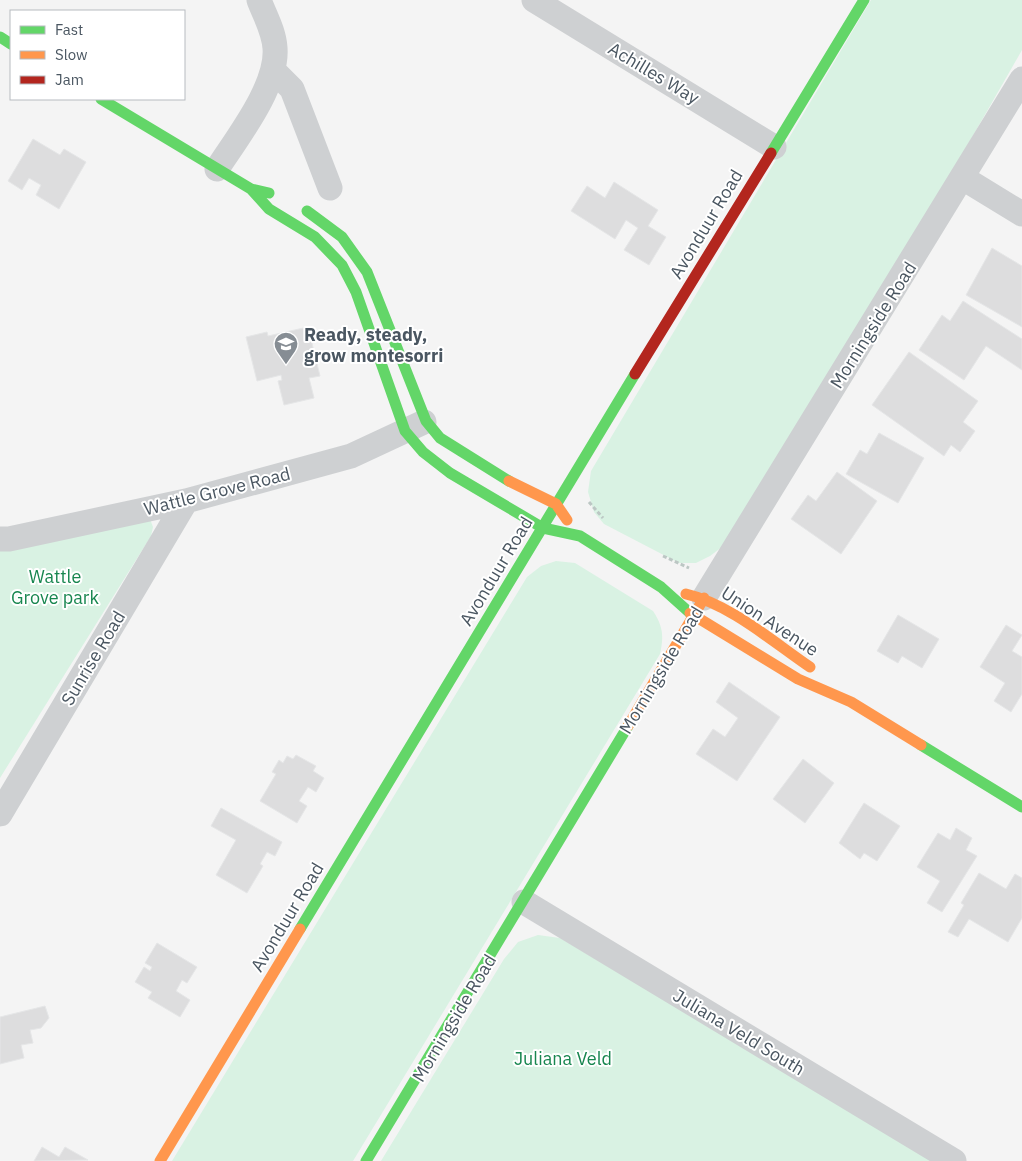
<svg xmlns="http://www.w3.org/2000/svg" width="1022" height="1161" font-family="'IBM Plex Sans',sans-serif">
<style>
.green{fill:#d9f2e3}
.building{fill:#ddddde;stroke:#e5e6e7}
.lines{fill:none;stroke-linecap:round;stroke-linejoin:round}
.path{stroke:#bcc7c4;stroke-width:3;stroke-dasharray:4 2.5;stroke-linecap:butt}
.street{stroke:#ced0d2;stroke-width:25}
.fast{stroke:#63d668;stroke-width:11}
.slow{stroke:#ff974d;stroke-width:11}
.jam{stroke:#b3261e;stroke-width:11}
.labels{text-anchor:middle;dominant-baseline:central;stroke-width:4;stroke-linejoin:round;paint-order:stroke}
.street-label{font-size:18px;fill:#4a5661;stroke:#fff}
.poi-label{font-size:18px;font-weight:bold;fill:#4a5661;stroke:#fff;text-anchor:start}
.park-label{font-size:18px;fill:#17864f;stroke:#fff}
</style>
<rect width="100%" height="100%" fill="#f4f4f4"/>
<!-- green -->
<path class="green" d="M871,0h151v50l-71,124 -225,370 -16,12 -14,7h-17l-75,-39 -10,-12 -6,-20 3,-21z
M150,519l3,8 -2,9 -151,242v-237z
M556,561l19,2 78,48c10,15 11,25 7,43l-307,507h-181l355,-584 14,-11z
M538,935l22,3 376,223h-555l123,-202 14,-17z"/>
<!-- building -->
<path class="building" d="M33,139l27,16 4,-6 22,13 -27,47 -23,-14 5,-10 -12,-7 -7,12 -14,-9z
M614,182l44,28 -10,16 18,11 -17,28 -25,-15 14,-22 -12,-8 -11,19 -44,-28 16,-25 18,12z
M992,248l30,18v61l-56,-32z
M963,301l59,38v31l-36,-24 -22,34 -45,-30 23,-35 8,6z
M308,327l12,49 -11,2 5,20 -30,7 -6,-24 4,-1 -1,-5 -24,6 -11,-44 21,-5 1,4z
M909,352l69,49 -15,21 12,9 -15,21 -9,-7 -7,11 -72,-51z
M879,433l45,25 -26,45 -52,-29 14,-24 7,4z
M837,472l40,29 -36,53 -50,-35 17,-24 8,6z
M898,615l41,24 -17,29 -20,-12 -4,7 -21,-12z
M1006,625l16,10 -10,16 10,6v37l-11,18 -17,-11 11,-18 -25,-16z
M729,682l51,35 -43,64 -41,-27 17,-25 12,8 13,-19 -22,-16z
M296,755l20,11 -3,5 11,7 -8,14 -8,-5 -9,14 8,5 -10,17 -37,-22 16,-27 -4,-2 7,-12 4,3 4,-7 6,3z
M803,759l31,24 -29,40 -32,-24z
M864,803l36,23 -23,35 -13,-8 -4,6 -21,-16z
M221,808l61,34 -7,14 -8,-4 -7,12 3,2 -16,27 -31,-18 20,-35 -25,-14z
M956,828l16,10 -6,12 11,6 -35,56 -15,-9 13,-22 -23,-14 21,-34 12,7z
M979,873l27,16 9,-15 7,4v40l-14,24 -39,-23 -11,18 -10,-5 16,-27 -3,-2z
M157,943l40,24 -10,16 -5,-3 -6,11 14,9 -10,17 -32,-19 4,-6 -17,-10 9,-15 6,4 2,-4 -7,-4z
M45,1006l4,12 -8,10 -11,2 3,13 -12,2 3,13 -24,6v-47z
M42,1147l17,10 6,-10 23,13 -54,1z"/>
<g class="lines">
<!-- path -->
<path class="path" d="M589,502l14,16
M663,556l26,12"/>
<!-- street -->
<path class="street" d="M534,0l240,147
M273,70l19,19 38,99
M217,169c20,-31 61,-83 58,-121 -1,-17 -10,-32 -16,-48
M963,178l59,36
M0,539h9l177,-38 165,-45 73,-34
M704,598l318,-519
M0,814l186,-313
M524,902l430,259"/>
<!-- fast -->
<path class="fast" d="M0,37l11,7
M101,99l150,90 18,4
M771,153l93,-153
M251,189l18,20 46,28 27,28 14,27 49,139 18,21 27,21 93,55 37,8 81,51 29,26
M307,211l35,26 25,35 59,149 14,17 69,43
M921,745l101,62
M300,929l335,-555
M366,1161l262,-435"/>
<!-- slow -->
<path class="slow" d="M509,481l47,23 11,16
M686,594c44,10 87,48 124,73
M690,613l108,66 53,23 70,43
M628,726l76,-128
M160,1161l140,-232"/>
<!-- jam -->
<path class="jam" d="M635,374l136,-221"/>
</g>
<!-- icons -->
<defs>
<symbol id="school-pin" viewBox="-11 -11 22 30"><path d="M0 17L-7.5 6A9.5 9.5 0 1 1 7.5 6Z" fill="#868d94" stroke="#fff"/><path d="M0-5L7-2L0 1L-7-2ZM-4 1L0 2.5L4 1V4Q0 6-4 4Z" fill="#fff"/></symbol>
</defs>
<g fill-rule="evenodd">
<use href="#school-pin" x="272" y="330" width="28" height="38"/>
</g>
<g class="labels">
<!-- street labels -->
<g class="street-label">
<text transform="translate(654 73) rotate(31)">Achilles Way</text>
<text transform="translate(706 224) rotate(-59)">Avonduur Road</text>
<text transform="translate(873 325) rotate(-58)">Morningside Road</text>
<text transform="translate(217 491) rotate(-14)">Wattle Grove Road</text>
<text transform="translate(496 571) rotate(-59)">Avonduur Road</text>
<text transform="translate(770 621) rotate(33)">Union Avenue</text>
<text transform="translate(93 658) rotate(-59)">Sunrise Road</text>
<text transform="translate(661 670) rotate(-59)">Morningside Road</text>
<text transform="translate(287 917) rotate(-59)">Avonduur Road</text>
<text transform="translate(454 1018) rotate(-59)">Morningside Road</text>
<text transform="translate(739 1032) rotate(31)">Juliana Veld South</text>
</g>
<!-- poi labels -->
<g class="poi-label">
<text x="304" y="334">Ready, steady,<tspan x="304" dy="21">grow montesorri</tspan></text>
</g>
<!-- park labels -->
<g class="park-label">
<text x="55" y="576">Wattle<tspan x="55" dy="21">Grove park</tspan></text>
<text x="563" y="1058">Juliana Veld</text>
</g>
</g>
<!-- legend -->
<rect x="10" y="10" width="175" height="90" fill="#ffffff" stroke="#b7bbc0"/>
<rect x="20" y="26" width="25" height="8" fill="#63d668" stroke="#b7bbc0"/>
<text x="55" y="35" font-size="15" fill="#4a5661">Fast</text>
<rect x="20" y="51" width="25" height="8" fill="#ff974d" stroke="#b7bbc0"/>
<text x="55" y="60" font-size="15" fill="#4a5661">Slow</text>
<rect x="20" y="76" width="25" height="8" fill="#b3261e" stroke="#b7bbc0"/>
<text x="55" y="85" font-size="15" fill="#4a5661">Jam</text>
</svg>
